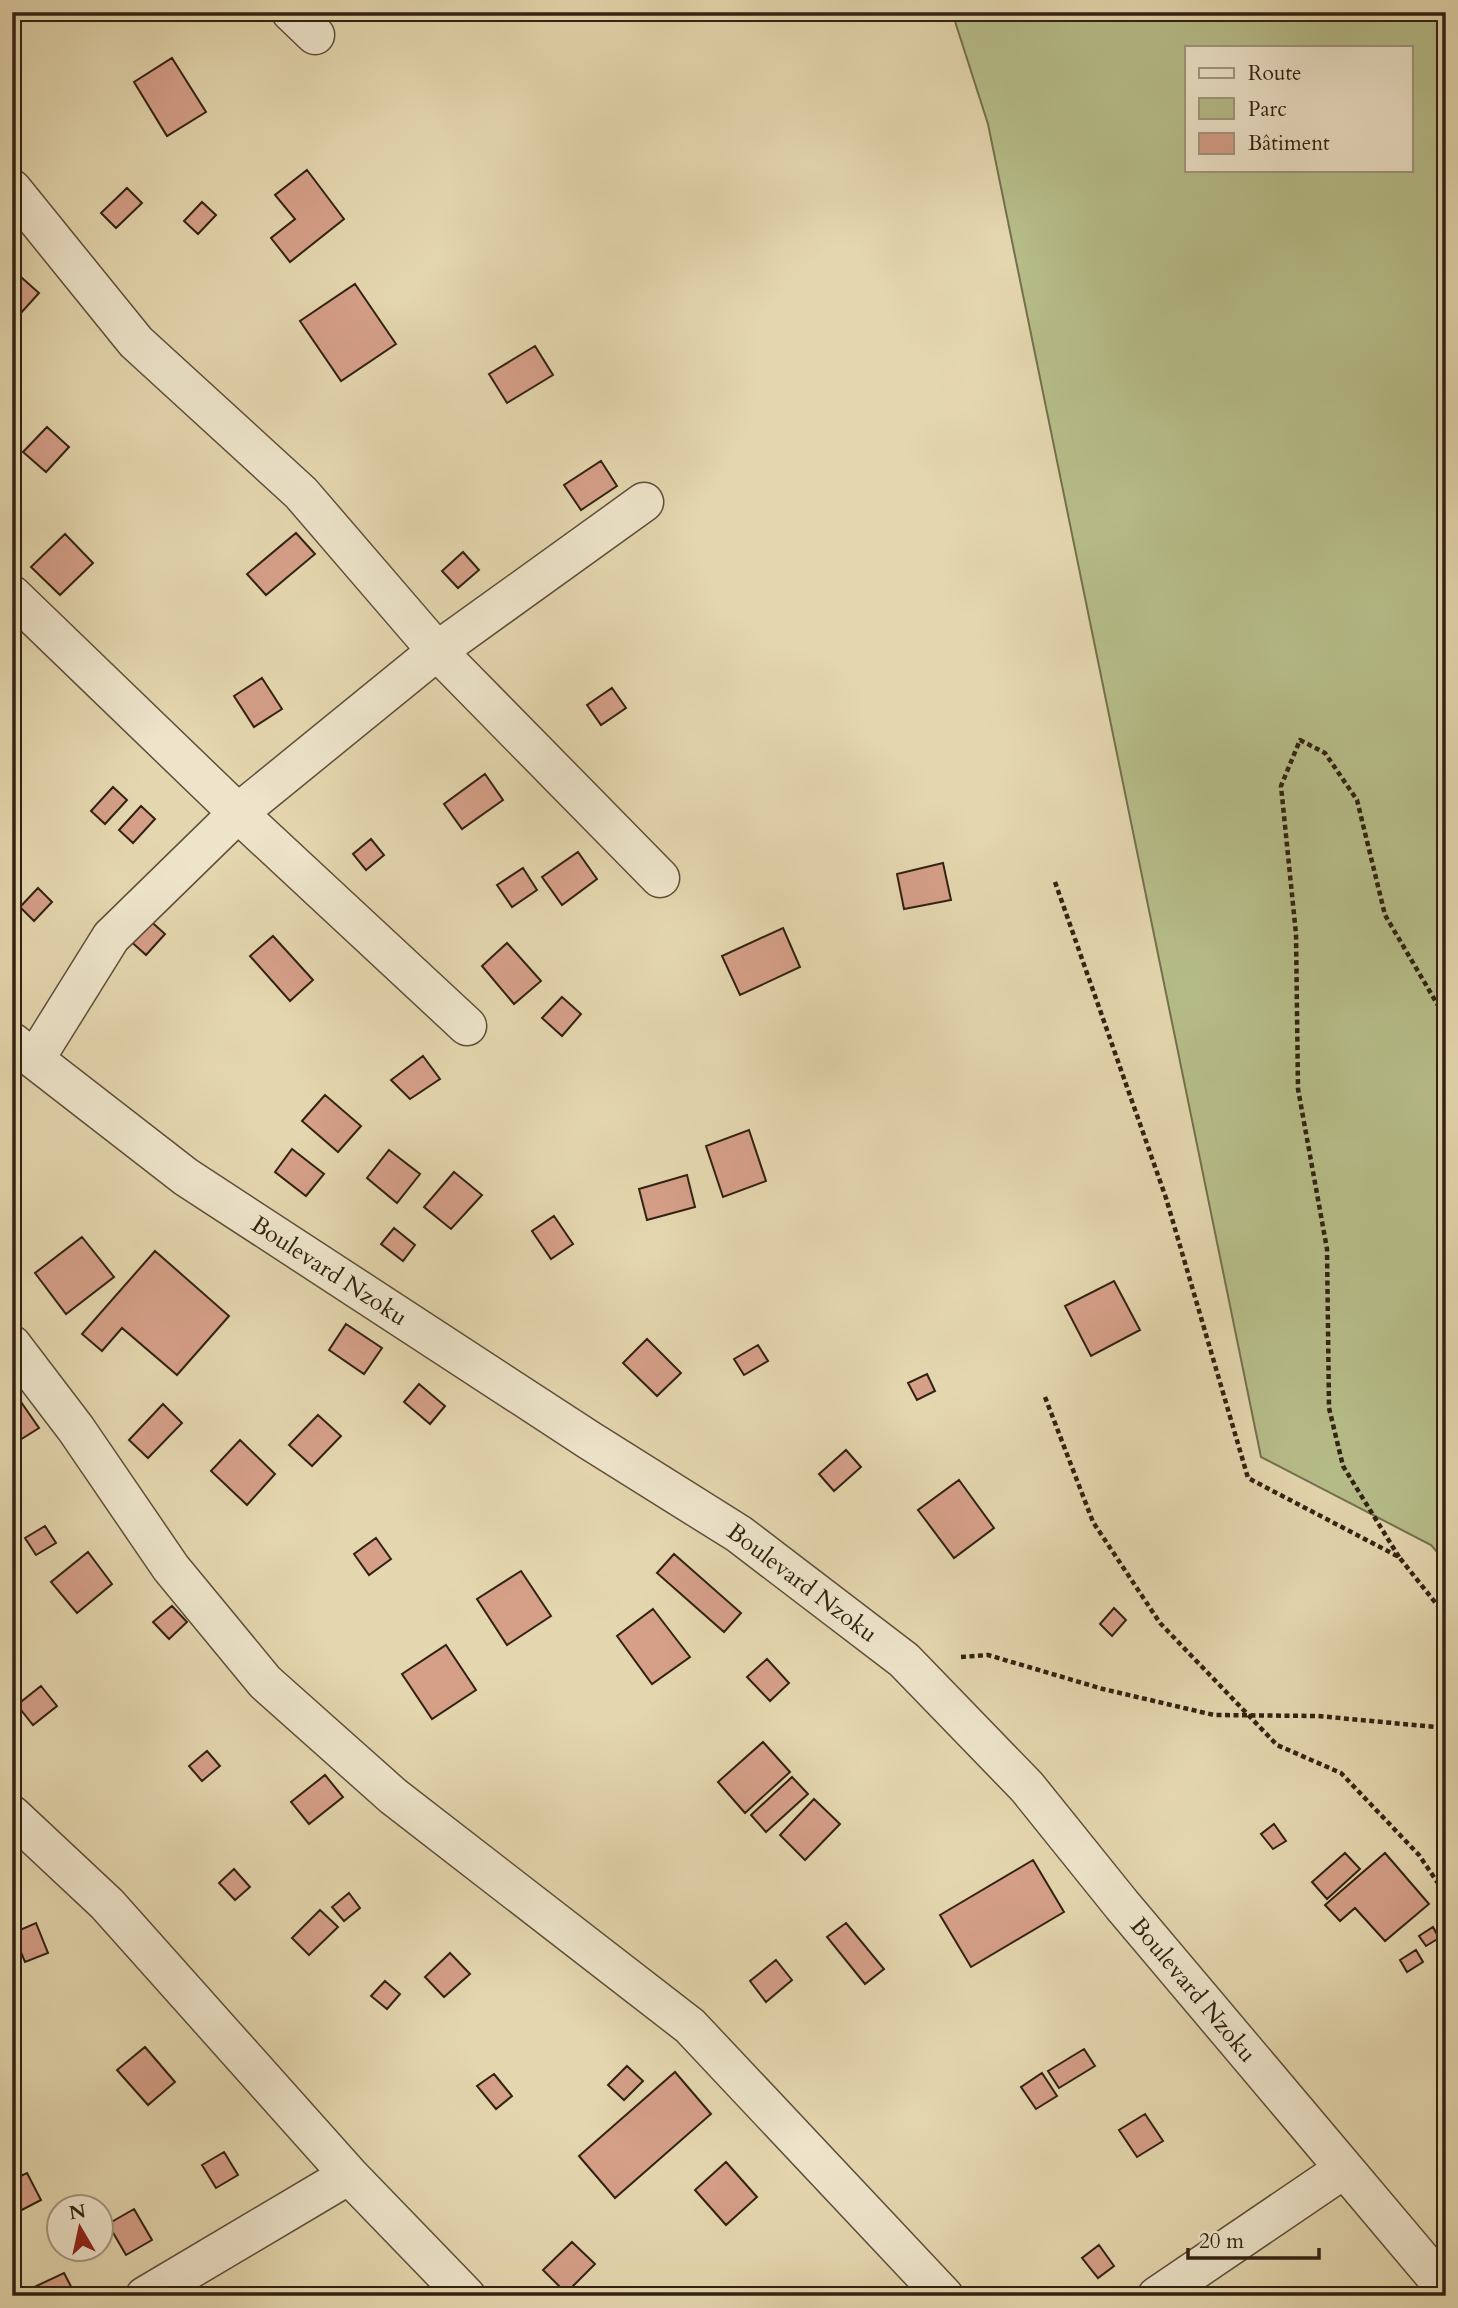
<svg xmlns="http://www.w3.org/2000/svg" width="1458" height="2308" font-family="Cardo,serif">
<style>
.green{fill:#b6bd89;stroke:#74704e;stroke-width:2;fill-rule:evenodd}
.building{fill:#d59f88;stroke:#322212;stroke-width:2}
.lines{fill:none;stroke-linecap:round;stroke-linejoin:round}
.minor-casing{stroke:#5e4f39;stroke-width:41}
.path{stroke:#322212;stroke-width:4.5;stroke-dasharray:5 3.5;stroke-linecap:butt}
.minor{stroke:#ede4ca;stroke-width:38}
.labels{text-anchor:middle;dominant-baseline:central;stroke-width:5;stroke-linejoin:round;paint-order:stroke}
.street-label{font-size:24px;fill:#322212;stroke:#ede4ca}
</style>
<rect width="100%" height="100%" fill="#e4d6ae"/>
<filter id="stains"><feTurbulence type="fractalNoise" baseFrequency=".00286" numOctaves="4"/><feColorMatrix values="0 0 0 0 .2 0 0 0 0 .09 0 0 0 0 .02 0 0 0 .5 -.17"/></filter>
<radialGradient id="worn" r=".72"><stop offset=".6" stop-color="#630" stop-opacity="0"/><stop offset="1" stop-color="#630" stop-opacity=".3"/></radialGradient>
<!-- green -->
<path class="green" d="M952,12h494v1550l-15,-17 -170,-88 -273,-1333zM1187,47h224v123h-224z"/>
<!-- building -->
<path class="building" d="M172,58l34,54 -39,24 -33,-54z
M307,170l37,49 -54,43 -19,-24 24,-19 -20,-24z
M127,188l15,15 -26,25 -15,-15z
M202,202l14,13 -18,19 -14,-13z
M12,269l27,24 -27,30z
M355,284l41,60 -55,37 -41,-60z
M535,346l18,29 -46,28 -18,-29z
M47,427l22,20 -23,25 -23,-20z
M601,461l16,25 -36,24 -17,-25z
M296,533l19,21 -49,41 -19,-21z
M65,534l28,29 -33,32 -29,-28z
M463,552l16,18 -21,18 -16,-17z
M262,678l20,31 -28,18 -20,-31z
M612,688l14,20 -25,17 -14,-20z
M485,774l18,26 -41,29 -18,-25z
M113,787l14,13 -22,24 -14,-13z
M141,806l14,13 -22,24 -14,-13z
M371,839l13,16 -18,15 -13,-16z
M578,852l19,27 -35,26 -20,-28z
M943,863l8,37 -47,9 -7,-35z
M523,868l14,22 -25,17 -15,-22z
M38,888l14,14 -18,19 -14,-14z
M146,917l19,17 -19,21 -19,-17z
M783,928l17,39 -60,28 -18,-39z
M273,936l40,44 -23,21 -40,-45z
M507,943l34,38 -27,23 -32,-38z
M562,997l19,17 -19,22 -20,-18z
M423,1056l17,23 -30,20 -19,-19z
M325,1095l36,31 -23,26 -36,-31z
M749,1130l17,51 -43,16 -17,-51z
M292,1149l32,25 -18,22 -31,-24z
M389,1150l31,24 -23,29 -30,-25z
M454,1172l28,23 -31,34 -27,-22z
M687,1175l8,32 -48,13 -8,-31z
M554,1216l19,28 -22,15 -19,-28z
M394,1228l21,17 -12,16 -22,-17z
M82,1237l32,40 -48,37 -31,-41z
M155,1251l74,65 -52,59 -55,-47 -20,23 -20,-17z
M1114,1281l26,49 -49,26 -26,-50z
M346,1324l36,24 -18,26 -35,-24z
M647,1339l34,34 -24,23 -34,-33z
M758,1345l10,16 -24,14 -10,-16z
M927,1374l8,17 -18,9 -9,-17z
M419,1384l26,22 -15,18 -26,-22z
M12,1389l27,39 -27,17z
M163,1404l19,19 -34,35 -19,-18z
M318,1415l23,21 -29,30 -23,-21z
M240,1440l35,34 -28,31 -36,-34z
M846,1450l15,17 -27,24 -15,-17z
M959,1480l35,48 -40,30 -36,-48z
M45,1526l11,17 -20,12 -11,-17z
M376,1538l15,21 -22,16 -15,-21z
M88,1552l24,32 -35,29 -26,-31z
M674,1554l67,59 -17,19 -67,-59z
M521,1571l30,45 -44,29 -30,-46z
M172,1606l15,16 -18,17 -16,-17z
M1114,1608l12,12 -14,16 -12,-12z
M653,1609l37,48 -38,27 -35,-48z
M446,1645l30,45 -44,29 -30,-45z
M767,1659l22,24 -19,18 -23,-24z
M41,1686l16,20 -24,19 -16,-20z
M763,1742l27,30 -45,41 -27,-31z
M207,1751l13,15 -18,15 -13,-15z
M325,1775l18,22 -34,27 -18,-22z
M792,1777l16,17 -42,38 -15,-17z
M814,1799l26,25 -35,36 -25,-25z
M1274,1824l12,17 -13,8 -12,-15z
M1345,1853l15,16 -33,30 -15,-17z
M1385,1853l44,51 -44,37 -30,-33 -15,13 -15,-16z
M1033,1860l31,52 -93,55 -31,-52z
M234,1869l16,18 -15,13 -16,-17z
M349,1893l11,15 -16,13 -12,-14z
M320,1910l18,17 -29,28 -17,-17z
M36,1923l12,30 -23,9 -12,-29z
M846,1923l38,46 -19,15 -38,-47z
M1433,1927l6,11 -13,8 -7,-10z
M1416,1950l7,12 -16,10 -7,-12z
M450,1953l20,21 -26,23 -19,-20z
M776,1960l16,20 -26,22 -16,-21z
M385,1981l15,13 -13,15 -16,-13z
M145,2047l30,35 -27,23 -31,-35z
M1084,2049l11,17 -36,22 -11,-17z
M627,2066l16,15 -19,19 -16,-15z
M675,2072l36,42 -96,84 -36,-42z
M1042,2073l15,23 -21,13 -15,-22z
M494,2074l18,22 -16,13 -19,-23z
M1145,2114l18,27 -26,16 -18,-27z
M224,2152l14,23 -22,13 -14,-23z
M726,2162l31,35 -31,28 -31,-35z
M27,2173l14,27 -29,15v-35z
M134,2209l18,31 -26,15 -18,-31z
M572,2242l23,22 -29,29 -23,-23z
M1099,2245l15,21 -16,12 -16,-20z
M64,2273l12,23h-42l-4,-7z"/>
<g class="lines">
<defs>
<path id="minor" d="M291,12l24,23
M12,189l124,153 165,151 136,158 223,227
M12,595l226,218 229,213
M12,1042l174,135 403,263 150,94 165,126 123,127 95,118 324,384
M35,1059l76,-122 127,-124 199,-162 207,-149
M12,1345l64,84 95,139 94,114 128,114 297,230 254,270
M12,1815l95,89 242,271 117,121
M145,2296l204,-121
M1157,2296l187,-127"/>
</defs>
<!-- minor casing -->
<use href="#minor" class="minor-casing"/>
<!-- path -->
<path class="path" d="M1055,882l111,316 82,280 151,79 47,59
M1045,1397l48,125 67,101 117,122 64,28 78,82 27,40
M1399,1557l-56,-91 -14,-58 -2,-159 -29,-160 -2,-155 -15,-148 19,-46 25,13 32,47 28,115 61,104
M961,1657l27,-2 115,34 111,26 104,1 128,12"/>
<!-- minor -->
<use href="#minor" class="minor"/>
</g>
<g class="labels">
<!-- street labels -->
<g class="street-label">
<text transform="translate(329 1271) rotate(33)">Boulevard Nzoku</text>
<text transform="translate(802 1583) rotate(37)">Boulevard Nzoku</text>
<text transform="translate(1193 1990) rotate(50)">Boulevard Nzoku</text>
</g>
</g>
<!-- margin -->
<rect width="1458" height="2308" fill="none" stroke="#e4d6ae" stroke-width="42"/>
<rect x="14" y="14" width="1430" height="2280" fill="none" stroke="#322212" stroke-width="3.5"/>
<rect x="21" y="21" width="1416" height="2266" fill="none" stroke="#322212" stroke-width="2"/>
<!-- legend -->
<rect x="1185" y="46" width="228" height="126" fill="#ede4ca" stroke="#a29680" stroke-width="2"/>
<rect x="1199" y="68" width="35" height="10" fill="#ede4ca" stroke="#a29680" stroke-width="2"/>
<text x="1248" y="80" font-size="21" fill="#322212">Route</text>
<rect x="1199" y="98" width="35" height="21" fill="#b6bd89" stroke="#a29680" stroke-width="2"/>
<text x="1248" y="116" font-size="21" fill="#322212">Parc</text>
<rect x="1199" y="133" width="35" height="21" fill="#d59f88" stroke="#a29680" stroke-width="2"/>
<text x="1248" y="150" font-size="21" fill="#322212">Bâtiment</text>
<!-- north arrow -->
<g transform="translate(80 2228) rotate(351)"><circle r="33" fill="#ede4ca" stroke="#a29680" stroke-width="2"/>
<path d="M0-5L12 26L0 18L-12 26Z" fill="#8f2418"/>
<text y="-10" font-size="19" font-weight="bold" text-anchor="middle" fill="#322212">N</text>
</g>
<!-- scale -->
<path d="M1188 2248v10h131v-10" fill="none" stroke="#322212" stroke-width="3.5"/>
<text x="1199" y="2248" font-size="21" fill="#322212" stroke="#ede4ca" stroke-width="5" paint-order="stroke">20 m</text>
<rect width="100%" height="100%" filter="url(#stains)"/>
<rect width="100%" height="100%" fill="url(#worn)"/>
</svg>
